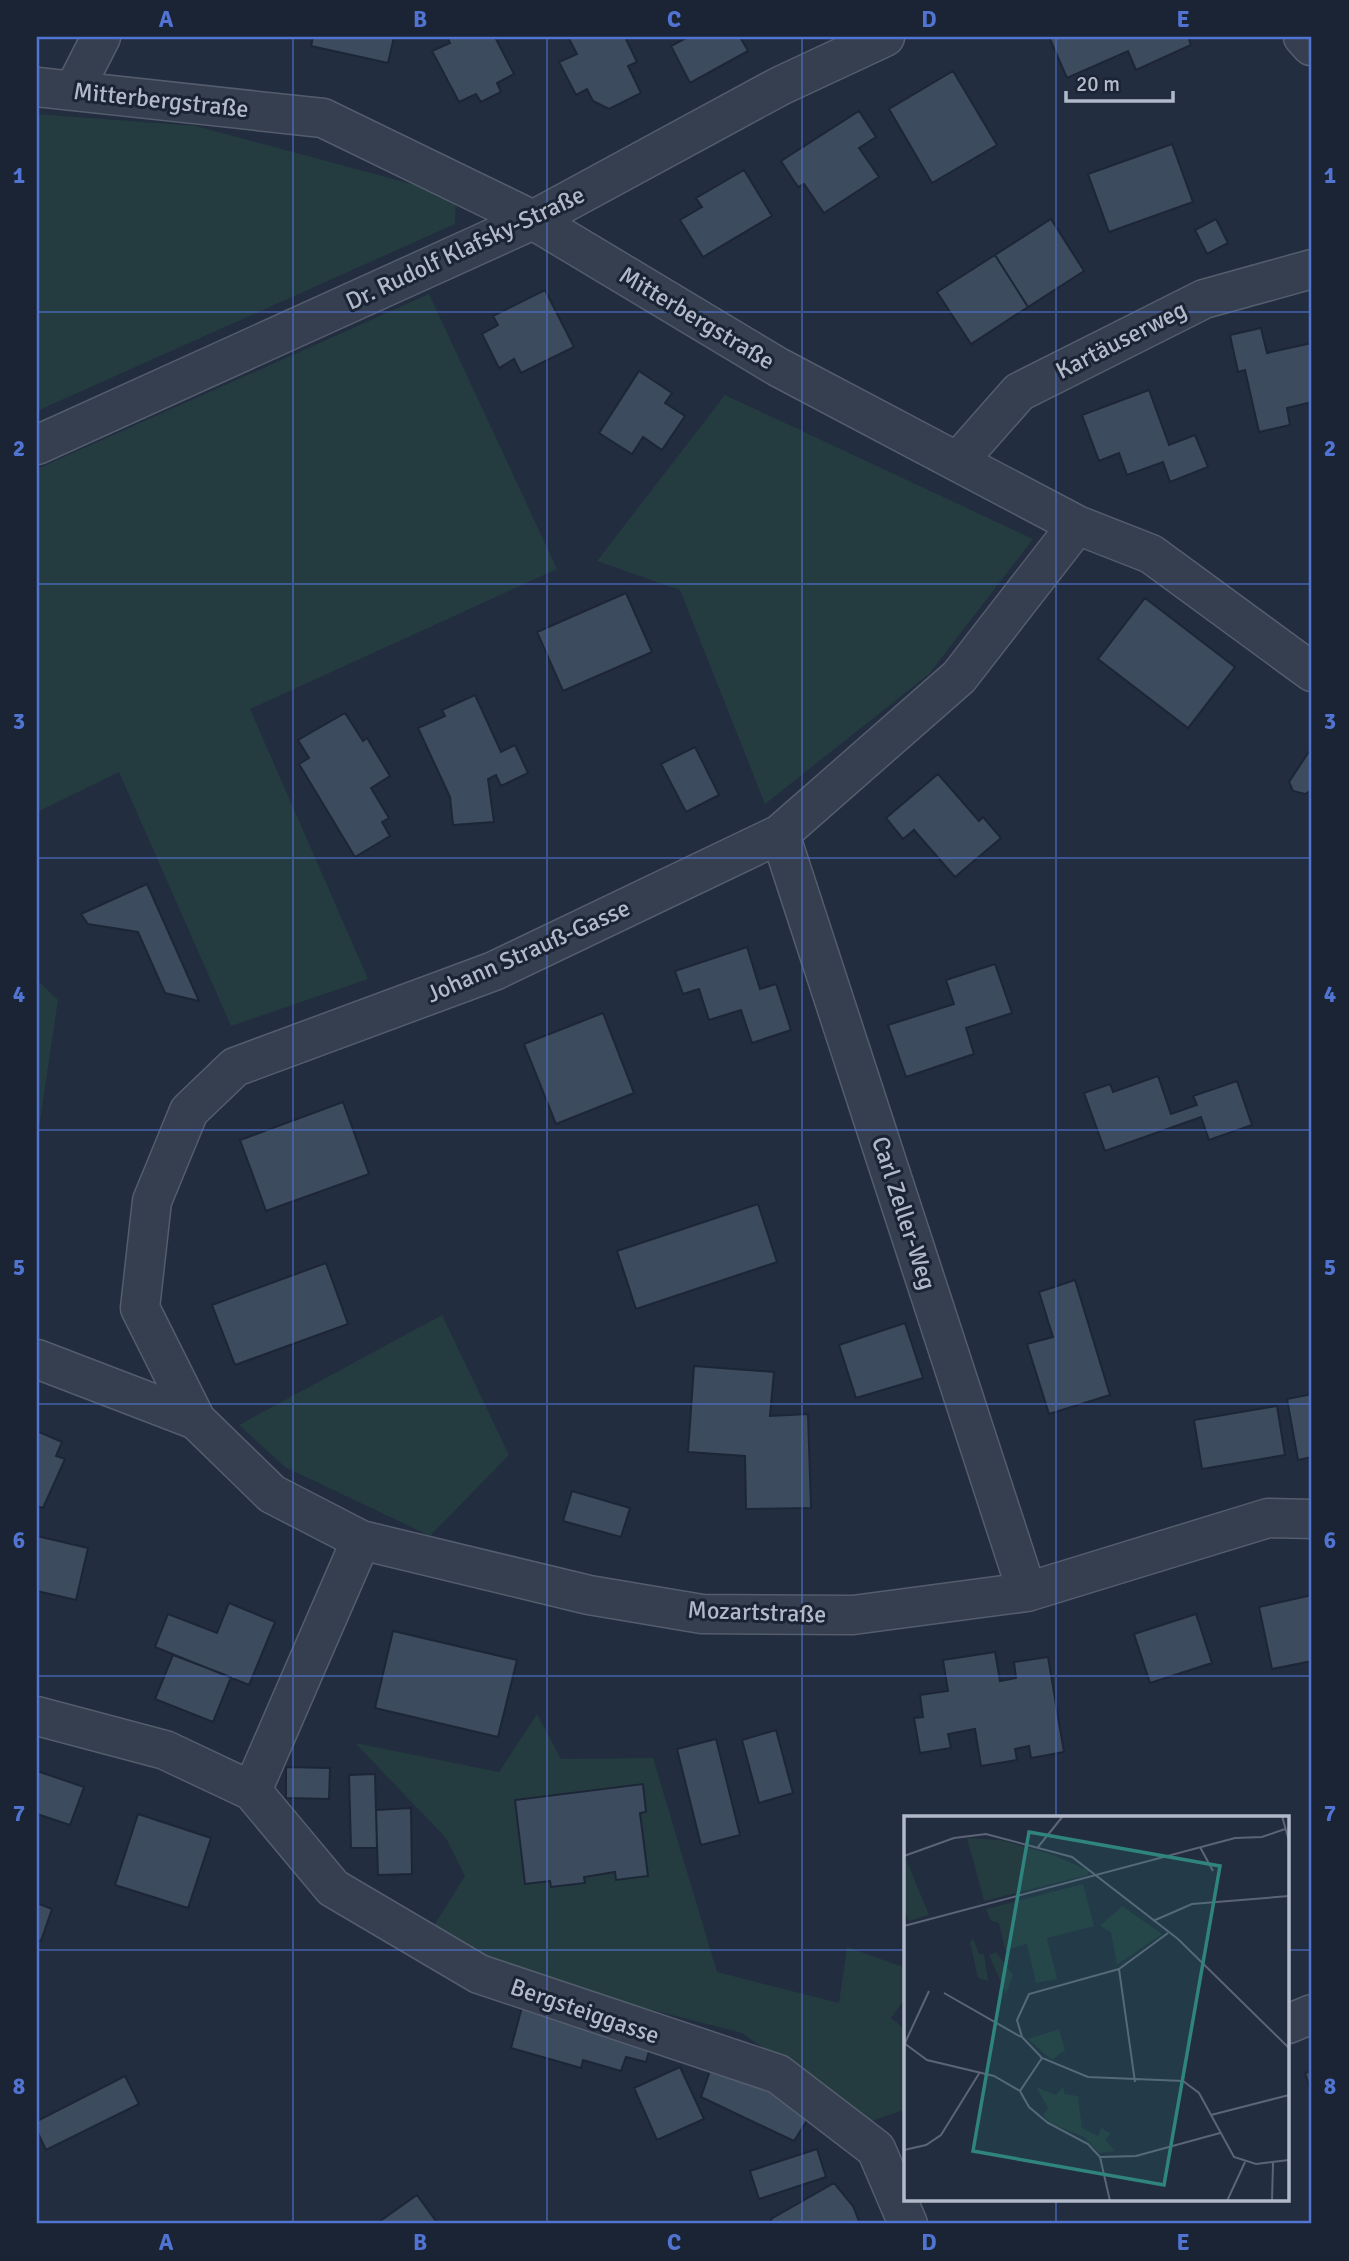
<svg xmlns="http://www.w3.org/2000/svg" width="1349" height="2261" font-family="Signika,sans-serif">
<style>
.green{fill:#243c40}
.building{fill:#3d4b5f;stroke:#1d2636;stroke-width:2}
.lines{fill:none;stroke-linecap:round;stroke-linejoin:round}
.minor-casing{stroke:#545d6d;stroke-width:41}
.minor{stroke:#363f4f;stroke-width:38}
.grid{fill:none;stroke:#5174d3;stroke-width:2;stroke-opacity:0.55}
.labels{text-anchor:middle;dominant-baseline:central;stroke-width:6;stroke-linejoin:round;paint-order:stroke}
.street-label{font-size:24px;fill:#b2baca;stroke:#1b2434}
.inset-road{fill:none;stroke:#5c6577;stroke-width:2}
.view{fill:#308480;fill-opacity:0.15;stroke:#308480;stroke-width:3.5}
.inset-edge{fill:none;stroke:#b2baca;stroke-width:3.5}
.neatline{fill:none;stroke:#5174d3;stroke-width:2.5}
.grid-label{font-size:23px;text-anchor:middle;font-weight:bold;fill:#5174d3}
</style>
<rect width="100%" height="100%" fill="#222d3f"/>
<!-- green -->
<path class="green" d="M37,114l159,12 260,70 -1,28 -418,187z
M429,294l128,275 -307,140 118,270 -137,47 -112,-254 -82,40v-343z
M725,395l308,144 -104,135 -164,130 -85,-214 -83,-29z
M37,980l21,20 -21,141z
M442,1315l67,140 -79,81 -145,-69 -46,-42z
M537,1714l24,45 92,-1 64,214 122,31 8,-56 59,21v29l-15,21 15,12v79l-37,13 -127,-89 -246,-63 -63,-43 32,-51 -19,-38 -91,-95 144,29z"/>
<!-- building -->
<path class="building" d="M313,37h81l-6,26 -77,-17z
M447,37h48l19,37 -17,9 4,9 -20,10 -5,-8 -17,8 -27,-51 18,-8z
M568,37h57l12,25 -9,4 13,27 -32,16 -16,-8 -6,-12 -11,6 -17,-33 18,-8z
M688,37h52l8,14 -58,32 -19,-37z
M1049,37h139l3,8 -55,25 -8,-19 -61,27z
M953,71l44,74 -65,38 -43,-74z
M859,111l17,26 -17,11 20,29 -55,36 -20,-29 -6,3 -17,-26z
M1172,144l21,58 -84,30 -21,-58z
M744,170l28,46 -69,41 -23,-37 22,-13 -6,-9z
M1051,219l33,52 -56,36 -33,-52z
M1216,219l12,24 -21,11 -12,-24z
M995,255l33,52 -57,37 -34,-52z
M545,290l29,57 -53,26 -7,-14 -15,9 -17,-34 16,-9 -5,-9z
M1261,328l6,25 45,-10v59l-25,6 3,17 -31,7 -14,-62 -7,2 -8,-37z
M639,371l33,22 -7,10 20,13 -23,34 -19,-13 -11,17 -33,-21z
M1149,390l20,55 26,-10 13,32 -38,15 -7,-20 -36,13 -8,-22 -20,8 -17,-46z
M626,593l26,59 -89,39 -26,-59z
M1145,598l90,69 -47,61 -90,-69z
M475,695l26,57 14,-7 13,28 -27,13 -5,-11 -8,4 6,43 -41,3 -3,-28 -32,-69 27,-12 -3,-6z
M345,713l18,28 4,-3 23,38 -19,12 18,30 -7,4 8,14 -35,21 -56,-93 10,-6 -11,-18z
M695,747l24,48 -33,17 -25,-48z
M1312,747v43l-7,4 -12,-3 -4,-9z
M938,774l41,47 4,-4 18,21 -46,39 -41,-47 -11,9 -17,-21z
M147,884l52,117 -34,-8 -27,-61 -50,-8 -7,-10z
M747,947l13,42 16,-5 15,46 -39,13 -11,-33 -32,10 -10,-31 -16,5 -8,-23z
M995,964l17,49 -46,15 8,26 -68,23 -18,-52 66,-21 -8,-24z
M603,1013l31,80 -78,31 -32,-80z
M1158,1076l13,38 26,-9 -4,-9 44,-15 15,44 -43,15 -8,-23 -96,34 -21,-58 26,-9 3,8z
M343,1102l26,72 -103,37 -26,-71z
M758,1204l19,58 -141,47 -19,-58z
M326,1263l22,61 -113,41 -23,-60z
M1075,1280l35,115 -61,19 -22,-70 26,-7 -14,-45z
M905,1323l18,55 -67,20 -17,-53z
M694,1366l80,6 -4,44 38,-2 3,94 -65,1 -1,-53 -57,-4z
M1312,1394v63l-14,3 -11,-61z
M1277,1406l8,49 -83,14 -8,-49z
M37,1431l25,11 -6,14 9,3 -22,49 -6,-2z
M572,1491l58,17 -9,29 -58,-16z
M37,1536l51,12 -12,52 -39,-9z
M1312,1595v66l-40,8 -13,-62z
M229,1603l46,19 -26,63 -94,-38 13,-33 49,19z
M1196,1614l16,49 -62,20 -16,-49z
M393,1631l124,29 -19,77 -123,-29z
M995,1652l5,29 16,-3 -2,-16 34,-5 16,95 -33,6 -2,-12 -14,3 2,11 -36,6 -6,-37 -27,5 3,14 -31,5 -6,-35 9,-1 -3,-22 28,-4 -5,-31z
M173,1655l58,22 -18,45 -58,-23z
M776,1730l17,63 -34,10 -17,-63z
M716,1739l24,96 -39,10 -24,-96z
M286,1767l44,1 -1,31 -43,-1z
M37,1771l47,16 -14,38 -33,-11z
M375,1774l2,74h-26l-2,-73z
M643,1784l3,28 -6,1 8,63 -32,4 -1,-8 -31,5 1,6 -34,4 -1,-6 -25,3 -10,-84z
M411,1808l1,66 -34,1 -2,-65z
M138,1814l73,24 -23,70 -73,-23z
M37,1903l15,6 -11,32 -4,-1z
M522,2007l129,37 -5,18 -20,-5 -5,14 -38,-11 -2,8 -70,-20z
M680,2067l24,52 -47,21 -23,-52z
M711,2068l29,7 73,36 -19,30 -93,-44z
M1312,2071v23l-7,-21z
M125,2076l14,28 -93,46 -9,-19v-10z
M817,2149l9,28 -67,22 -9,-28z
M834,2183l19,23 7,18h-87l-2,-5z
M417,2195l21,29h-62z"/>
<g class="lines">
<defs>
<path id="minor" d="M1303,37l8,9
M37,87l286,31 210,102 245,147 299,158 74,29 161,118
M74,90l27,-53
M37,445l496,-225 247,-134 105,-49
M959,460l60,-68 185,-93 108,-30
M1077,525l-118,152 -179,157 -286,137 -259,96 -46,44 -37,90 -12,107 56,112 76,74 89,46 228,55 113,19 151,1 174,-23 241,-74 44,1
M780,834l247,758
M37,1359l159,61
M37,1716l128,34 87,41 81,97 146,86 299,100 98,75 32,75
M252,1791l109,-251
M1288,2024l24,-10"/>
</defs>
<!-- minor casing -->
<use href="#minor" class="minor-casing"/>
<!-- minor -->
<use href="#minor" class="minor"/>
</g>
<!-- grid -->
<path class="grid" d="M293,37v2187M547,37v2187M802,37v2187M1056,37v1781M37,312h1275M37,584h1275M37,858h1275M37,1130h1275M37,1404h1275M37,1676h1275M37,1950h869M1288,1950h24M1056,2200v24"/>
<g class="labels">
<!-- street labels -->
<g class="street-label">
<text transform="translate(161 100) rotate(6)">Mitterbergstraße</text>
<text transform="translate(465 248) rotate(-25)">Dr. Rudolf Klafsky-Straße</text>
<text transform="translate(697 318) rotate(31)">Mitterbergstraße</text>
<text transform="translate(1121 340) rotate(-27)">Kartäuserweg</text>
<text transform="translate(528 951) rotate(-24)">Johann Strauß-Gasse</text>
<text transform="translate(904 1213) rotate(72)">Carl Zeller-Weg</text>
<text transform="translate(757 1612) rotate(2)">Mozartstraße</text>
<text transform="translate(585 2011) rotate(19)">Bergsteiggasse</text>
</g>
</g>
<!-- overview -->
<g transform="translate(904 1816)">
<rect width="385" height="385" fill="#222d3f"/>
<path d="M63,22l34,2 53,15 35,16 -1,4 -104,26zM2,43l23,56 -20,6 -5,-12zM179,68l11,42 -47,12 10,41 -21,4 -9,-39 -22,6 -6,-27 -9,-3 -4,-11zM218,90l40,28 -45,31 -6,-33 -11,-6zM69,123l6,15h5l4,27 -10,-3 -8,-36zM92,136l17,23 -7,19 -17,-39zM155,213l6,21 -13,10 -24,-21zM132,271l20,8 7,-8 2,7 13,2 4,32 16,8 3,-8 10,6 -6,5 10,12 -16,2 -15,-16 -34,-14 -7,-8 5,-7z" fill="#243c40"/>
<path class="inset-road" d="M378,0l7,25M134,31l25,-31M296,31l13,24M0,40l50,-18 32,-4 86,23 106,82 111,109M249,105l39,-17 97,-8M0,110l331,-88 27,-1 23,-8M264,117l-49,36 -90,25 -12,26 5,17 20,21 46,19 95,4 16,12 35,64 22,7 33,-4M215,153l16,113M40,177l77,44M0,227l23,17 67,16 26,15 9,16 19,16 40,21 12,13 10,44M0,229l25,-54M116,275l22,-33M307,299l78,-20M0,334l22,-5 15,-10 39,-63M196,341l36,-1 84,-23M323,385l18,-39M368,385l1,-38"/>
<path class="view" d="M125,16l191,34 -56,319 -191,-34z"/>
<rect width="385" height="385" class="inset-edge"/>
</g>
<!-- border -->
<rect width="1349" height="2261" fill="none" stroke="#1b2434" stroke-width="77"/>
<!-- scale -->
<path d="M1066 91v10h107v-10" fill="none" stroke="#b2baca" stroke-width="3.5"/>
<text x="1076" y="91" font-size="21" fill="#b2baca" stroke="#1b2434" stroke-width="5" paint-order="stroke">20 m</text>
<rect x="38" y="38" width="1272" height="2184" class="neatline"/>
<g class="grid-label">
<text x="166" y="27">A</text>
<text x="420" y="27">B</text>
<text x="674" y="27">C</text>
<text x="929" y="27">D</text>
<text x="1183" y="27">E</text>
<text x="19" y="183">1</text>
<text x="1330" y="183">1</text>
<text x="19" y="456">2</text>
<text x="1330" y="456">2</text>
<text x="19" y="729">3</text>
<text x="1330" y="729">3</text>
<text x="19" y="1002">4</text>
<text x="1330" y="1002">4</text>
<text x="19" y="1275">5</text>
<text x="1330" y="1275">5</text>
<text x="19" y="1548">6</text>
<text x="1330" y="1548">6</text>
<text x="19" y="1821">7</text>
<text x="1330" y="1821">7</text>
<text x="19" y="2094">8</text>
<text x="1330" y="2094">8</text>
<text x="166" y="2250">A</text>
<text x="420" y="2250">B</text>
<text x="674" y="2250">C</text>
<text x="929" y="2250">D</text>
<text x="1183" y="2250">E</text>
</g>
</svg>
